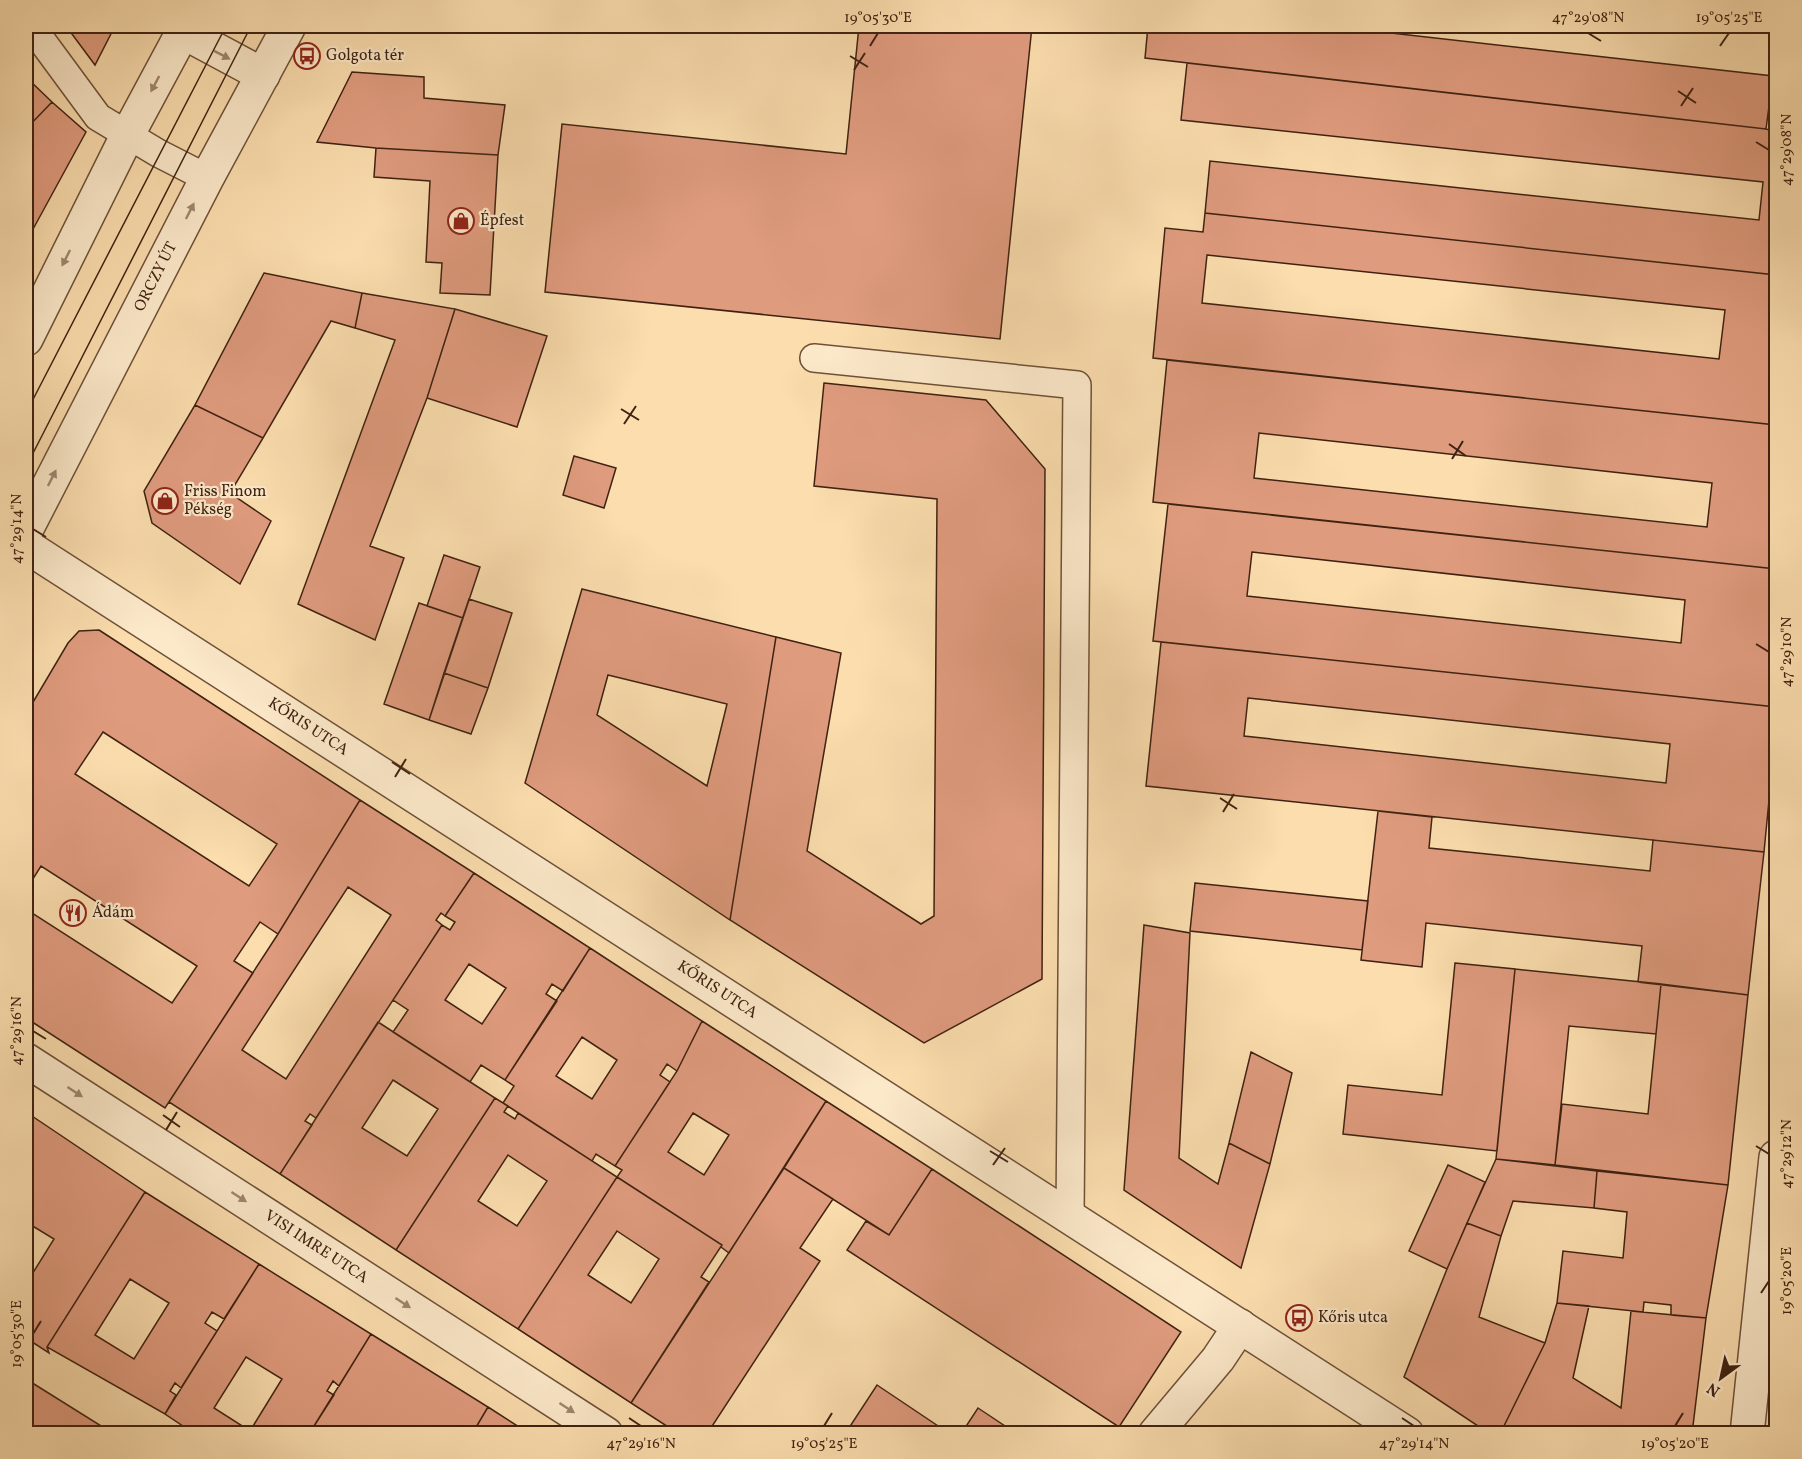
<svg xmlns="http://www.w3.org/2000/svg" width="1802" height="1459" font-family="Vollkorn,serif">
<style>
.building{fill:#df9b7e;stroke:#3f2211;stroke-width:1.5;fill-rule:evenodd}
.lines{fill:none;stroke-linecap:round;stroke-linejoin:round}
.service-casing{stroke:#6e5138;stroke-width:30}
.pedestrian-casing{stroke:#6e5138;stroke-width:36}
.minor-casing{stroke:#6e5138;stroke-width:36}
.tertiary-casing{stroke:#6e5138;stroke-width:36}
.service{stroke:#fce9ca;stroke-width:27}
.pedestrian{stroke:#fce9ca;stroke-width:33}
.minor{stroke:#fce9ca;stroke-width:33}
.tertiary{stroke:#fce9ca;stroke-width:33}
.tram{stroke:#3f2211;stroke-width:1.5}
.oneway{fill:#9e866e}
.ticks{fill:none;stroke:#3f2211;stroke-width:2}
.labels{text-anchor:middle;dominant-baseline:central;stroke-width:4.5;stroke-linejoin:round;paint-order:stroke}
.poi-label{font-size:16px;fill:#3f2211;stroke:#fce9ca;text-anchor:start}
.street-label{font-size:16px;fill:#3f2211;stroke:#fce9ca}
.neatline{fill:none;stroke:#3f2211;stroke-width:2}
.ticks-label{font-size:15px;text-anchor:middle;fill:#3f2211}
</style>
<rect width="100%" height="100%" fill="#fbddae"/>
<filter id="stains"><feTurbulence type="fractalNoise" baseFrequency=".00333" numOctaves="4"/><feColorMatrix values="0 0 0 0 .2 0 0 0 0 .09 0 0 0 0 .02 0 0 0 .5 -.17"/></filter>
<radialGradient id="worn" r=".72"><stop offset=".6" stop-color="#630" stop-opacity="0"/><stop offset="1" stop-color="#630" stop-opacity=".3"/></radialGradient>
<!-- building -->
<path class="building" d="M66,26h49l-20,39z
M859,26h173l-32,313 -455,-47 17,-168 284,30z
M1148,26h181l444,50 -7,53 -621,-71z
M1690,26h86v8z
M1187,63l579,66 10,3v143l-571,-62 5,-52 549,59 4,-38 -582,-62z
M352,72l72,5v21l81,7 -7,50 -122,-7 -59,-6z
M26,77l26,25 -26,27z
M52,102l34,30 -60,110v-113z
M376,148l122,7 -8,140 -50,-2 2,-30 -16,-1 4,-81 -56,-4z
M1205,213l571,62v150l-623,-67 12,-130 38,4zM1207,255l518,55 -6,49 -517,-56z
M264,273l98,20 -7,35 -24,-7 -68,117 -68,-33z
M362,293l93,16 -28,89 -57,148 34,12 -29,82 -77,-36 97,-264 -40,-12z
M455,309l92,27 -30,91 -90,-29z
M1167,360l609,65v144l-623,-67zM1259,433l453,50 -5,44 -453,-49z
M824,383l162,17 59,69 -3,510 -118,64 -194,-123 46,-283 65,16 -34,198 114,73 13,-8 3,-417 -123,-13z
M195,405l68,33 -33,55 41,28 -31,63 -88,-61 -8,-32z
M574,456l42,12 -12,40 -41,-13z
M1168,504l608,65v138l-623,-66zM1252,552l433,48 -4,43 -434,-47z
M444,555l36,12 -17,51 -36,-12z
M582,589l194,48 -46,283 -205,-137zM608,675l119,29 -20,82 -110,-71z
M469,599l43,14 -24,75 -44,-15z
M419,603l44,15 -34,102 -45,-16z
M99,630l261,170 -82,134 -18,-12 -26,39 19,12 -88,135 -139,-90v-109l146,94 25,-37 -156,-100 -15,24v-176l42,-71 11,-12zM103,732l174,112 -28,42 -174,-112z
M1161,642l615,65v21l-12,124 -618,-66zM1248,698l422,46 -4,39 -422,-47z
M444,673l44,15 -17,46 -42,-14z
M360,800l114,73 -29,43 -4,-3 -5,7 6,5 -126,193 -6,-4 -5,7 7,4 -32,49 -111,-72 109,-168zM348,887l43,28 -105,164 -44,-29z
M1378,811l54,6 -3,31 221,23 3,-31 111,12 -16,143 -110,-13 4,-36 -216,-23 -4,44 -61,-7z
M474,873l116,75 -27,43 -11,-7 -6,10 11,7 -52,79 -24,-15 -11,17 -77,-50 15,-22 -15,-10 49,-75 8,5 5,-8 -10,-6zM469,964l37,24 -24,36 -37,-24z
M1195,883l173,18 -6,49 -172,-19z
M1144,925l46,8 -11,225 39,26 11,-41 41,21 -29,104 -117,-78z
M590,948l112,73 -25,50 -10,-7 -7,11 10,7 -55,84 -19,-12 -4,7 -89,-58 11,-17 -9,-6zM582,1037l35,23 -25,39 -36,-23z
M1455,963l60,6 -18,182 -154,-17 5,-49 94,10z
M1515,969l146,15 -5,50 -87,-8 -14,139 -59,-6z
M1661,984l87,11 -20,190 -173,-20 7,-61 86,10z
M702,1021l124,80 -97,152 -8,-6 1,-2 -105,-68 5,-7 -7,-4 62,-95zM693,1113l36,22 -25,40 -36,-23z
M378,1022l117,76 -99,152 -116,-76zM393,1080l45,29 -31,47 -45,-28z
M1251,1052l41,21 -22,91 -41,-21z
M495,1098l13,8 -4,6 11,7 3,-6 99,64 -99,152 -122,-79zM508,1155l39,26 -30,45 -39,-25z
M826,1101l106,68 -43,66 -105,-67z
M26,1112l119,80 -98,155 2,6 -23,-15v-54l28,-45 -28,-17z
M1496,1159l101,12 -3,37 -81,-7 -12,35 -34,-13z
M1448,1165l37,17 -38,87 -38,-18z
M784,1168l49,31 -33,49 20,13 -113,173h-28l-48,-31z
M932,1169l249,163 -62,95 -272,-177 19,-29 23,14z
M1597,1171l131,14 -22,133 -35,-3v-10l-27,-3 -1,10 -86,-9 6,-52 60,7 4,-46 -33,-4z
M617,1177l105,68 -21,32 8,5 -78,121 -113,-74zM617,1231l42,28 -28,44 -43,-28z
M145,1192l114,72 -35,55 -12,-7 -7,11 12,8 -36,57 -6,-5 -5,8 6,4 -11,19 -118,-67zM130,1279l39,24 -35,56 -39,-24z
M1467,1223l34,13 -22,81 66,26 -45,91h-10l-86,-57 43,-108z
M259,1264l112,70 -32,52 -6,-5 -6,10 7,4 -25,39h-114l-30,-20zM246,1357l36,22 -32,52 -36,-23z
M1557,1303l32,3 -16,72 48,30 10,-97 75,7 -14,116h-192l45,-91z
M371,1334l117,73 -16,27h-163z
M26,1379l88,55h-88z
M877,1385l73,49h-105z
M488,1407l42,27h-58z
M978,1408l39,26h-56z"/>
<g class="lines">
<defs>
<path id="service" d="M31,26l67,91 60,36 49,25
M814,358l263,27 -7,832"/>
<path id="pedestrian" d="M1155,1434l63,-75 22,-33"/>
<path id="minor" d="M178,26l5,6 80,43
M26,546l1381,888
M26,1060l580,374
M1747,1434l29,-277"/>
<path id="tertiary" d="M26,339l102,-205 58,-108
M26,530l181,-352 82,-152"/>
</defs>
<!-- service casing -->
<use href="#service" class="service-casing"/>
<!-- pedestrian casing -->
<use href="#pedestrian" class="pedestrian-casing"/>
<!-- minor casing -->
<use href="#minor" class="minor-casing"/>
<!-- tertiary casing -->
<use href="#tertiary" class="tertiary-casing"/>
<!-- service -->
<use href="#service" class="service"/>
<!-- pedestrian -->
<use href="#pedestrian" class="pedestrian"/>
<!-- minor -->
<use href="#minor" class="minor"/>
<!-- tertiary -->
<use href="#tertiary" class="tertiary"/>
<!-- tram -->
<path class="tram" d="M26,413l200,-387
M26,467l225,-441"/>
</g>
<!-- one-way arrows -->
<defs><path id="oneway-solid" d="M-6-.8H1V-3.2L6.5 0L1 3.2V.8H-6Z" transform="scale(1.5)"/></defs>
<g class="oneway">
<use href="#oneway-solid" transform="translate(222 55) rotate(27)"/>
<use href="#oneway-solid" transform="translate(155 84) rotate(118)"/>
<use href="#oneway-solid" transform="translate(190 211) rotate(-63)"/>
<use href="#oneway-solid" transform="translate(66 258) rotate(117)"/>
<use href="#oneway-solid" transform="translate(52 478) rotate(-63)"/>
<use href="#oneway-solid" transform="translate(75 1092) rotate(33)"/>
<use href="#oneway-solid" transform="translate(239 1197) rotate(33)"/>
<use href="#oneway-solid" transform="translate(403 1303) rotate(33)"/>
<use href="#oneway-solid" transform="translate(567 1408) rotate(33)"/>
</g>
<!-- ticks -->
<path class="ticks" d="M1588,33l13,8M870,46l8,-13M1720,46l9,-13M850,56l18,11M854,70l11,-17M1678,91l18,12M1681,106l12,-18M1756,142l13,8M621,409l18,11M624,424l12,-18M1449,444l17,12M1452,459l11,-18M33,529l13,8M1756,644l13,8M392,762l18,12M395,777l11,-18M1220,798l17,11M1223,812l11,-18M33,1031l13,8M163,1115l17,12M166,1130l11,-18M1756,1146l13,8M990,1151l18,11M993,1165l12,-17M1761,1293l8,-12M33,1334l8,-13M629,1418l12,8M1402,1418l12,8M824,1426l8,-13M1675,1426l8,-13"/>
<!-- icons -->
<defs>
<symbol id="bus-ring" viewBox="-11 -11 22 22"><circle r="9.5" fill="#fce9ca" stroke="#8f2418" stroke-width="1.5"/><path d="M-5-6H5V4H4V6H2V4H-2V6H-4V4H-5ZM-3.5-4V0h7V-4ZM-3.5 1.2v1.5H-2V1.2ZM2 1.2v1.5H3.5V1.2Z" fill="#8f2418"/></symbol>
<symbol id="shop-ring" viewBox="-11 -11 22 22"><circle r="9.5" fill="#fce9ca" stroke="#8f2418" stroke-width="1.5"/><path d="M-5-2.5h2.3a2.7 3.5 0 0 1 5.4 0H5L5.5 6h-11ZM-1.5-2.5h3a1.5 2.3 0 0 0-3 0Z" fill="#8f2418"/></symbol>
<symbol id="restaurant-ring" viewBox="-11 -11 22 22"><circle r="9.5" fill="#fce9ca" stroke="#8f2418" stroke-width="1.5"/><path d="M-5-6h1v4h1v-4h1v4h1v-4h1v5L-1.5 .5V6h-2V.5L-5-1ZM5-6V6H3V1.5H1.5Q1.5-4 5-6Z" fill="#8f2418"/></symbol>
</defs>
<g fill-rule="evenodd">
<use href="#bus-ring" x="292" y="41" width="30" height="30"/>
<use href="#shop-ring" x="446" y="206" width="30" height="30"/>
<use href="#shop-ring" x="150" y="486" width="30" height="30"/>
<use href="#restaurant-ring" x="58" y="898" width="30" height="30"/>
<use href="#bus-ring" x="1284" y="1303" width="30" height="30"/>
</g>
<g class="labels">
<!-- poi labels -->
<g class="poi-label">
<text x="326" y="56">Golgota tér</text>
<text x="480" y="221">Épfest</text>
<text x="184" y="492">Friss Finom<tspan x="184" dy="18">Pékség</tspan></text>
<text x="92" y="913">Ádám</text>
<text x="1318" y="1318">Kőris utca</text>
</g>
<!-- street labels -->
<g class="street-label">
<text transform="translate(156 277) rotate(-63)">ORCZY ÚT</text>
<text transform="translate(308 727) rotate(33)">KŐRIS UTCA</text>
<text transform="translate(717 990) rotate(33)">KŐRIS UTCA</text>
<text transform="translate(316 1247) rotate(33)">VISI IMRE UTCA</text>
</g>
</g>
<!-- margin -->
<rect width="1802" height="1459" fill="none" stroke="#fbddae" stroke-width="66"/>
<!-- north arrow -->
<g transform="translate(1721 1378) rotate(213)" stroke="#fce9ca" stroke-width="4.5" paint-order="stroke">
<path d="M0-4.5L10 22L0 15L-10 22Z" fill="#3f2211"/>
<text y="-9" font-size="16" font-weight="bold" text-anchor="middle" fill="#3f2211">N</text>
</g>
<rect x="33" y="33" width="1736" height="1393" class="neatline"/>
<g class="ticks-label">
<text x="878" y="22">19°05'30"E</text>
<text x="1588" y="22">47°29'08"N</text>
<text x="1729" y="22">19°05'25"E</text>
<text transform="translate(1786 150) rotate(-90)" y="5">47°29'08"N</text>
<text transform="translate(16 529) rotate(-90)" y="5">47°29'14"N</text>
<text transform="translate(1786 652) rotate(-90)" y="5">47°29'10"N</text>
<text transform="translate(16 1031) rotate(-90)" y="5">47°29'16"N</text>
<text transform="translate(1786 1154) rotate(-90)" y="5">47°29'12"N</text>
<text transform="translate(1786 1281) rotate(-90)" y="5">19°05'20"E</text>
<text transform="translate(16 1334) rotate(-90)" y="5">19°05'30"E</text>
<text x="641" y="1448">47°29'16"N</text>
<text x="824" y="1448">19°05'25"E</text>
<text x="1414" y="1448">47°29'14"N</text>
<text x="1675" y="1448">19°05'20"E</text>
</g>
<rect width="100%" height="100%" filter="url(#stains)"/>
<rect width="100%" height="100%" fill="url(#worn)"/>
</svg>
